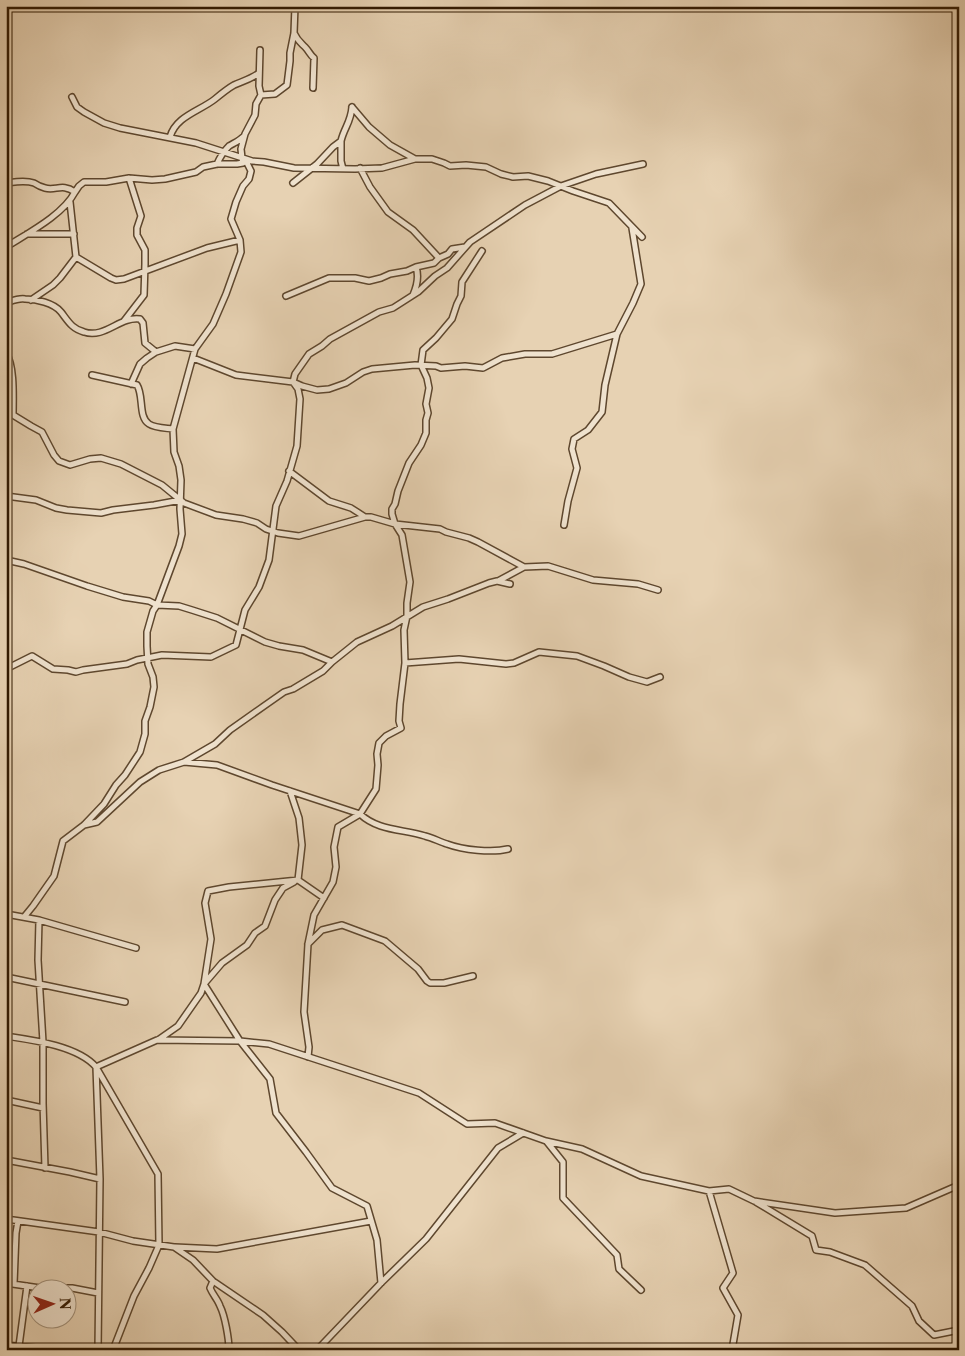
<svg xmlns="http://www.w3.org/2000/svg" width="965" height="1356" font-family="'Libre Caslon Text',serif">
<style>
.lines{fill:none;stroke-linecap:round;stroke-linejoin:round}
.street-casing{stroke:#5e472e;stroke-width:8}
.street{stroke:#efe2ce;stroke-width:5}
</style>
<rect width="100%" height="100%" fill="#e7d2b3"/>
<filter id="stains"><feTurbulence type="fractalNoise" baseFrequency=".004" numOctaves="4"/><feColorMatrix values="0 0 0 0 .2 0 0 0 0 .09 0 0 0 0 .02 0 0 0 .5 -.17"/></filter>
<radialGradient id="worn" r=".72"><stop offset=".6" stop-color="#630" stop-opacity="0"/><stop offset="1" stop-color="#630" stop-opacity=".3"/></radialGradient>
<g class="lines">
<defs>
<path id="street" d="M294,33c3,7 6,9 11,14 4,4 5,8 9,11l-1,30
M261,95l14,-1 12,-9 3,-24v-8l4,-20 1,-27
M72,97l5,10 7,5 20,11 16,5 76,15 56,18 12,1 30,6 61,1 27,-1 33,-9
M352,107l17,20 21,18 25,14h17l12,4 6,3 16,-1 20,2 15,7 12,3 15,-1 20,5 25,10 36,12 33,34
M170,137c6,-21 30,-26 45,-38 6,-5 12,-10 19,-14 9,-4 17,-6 25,-12
M341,141v20l2,8
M217,164c3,-7 7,-13 12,-18 5,-3 10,-5 14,-9
M360,168l10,19 18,25 25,18 26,28 9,-4 4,-5 13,-2
M6,183c9,-1 19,-3 28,0 3,2 7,4 11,5 11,3 17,-5 30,4l4,-6 5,-4h22l23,-4 23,2 13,-1 31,-7 7,-5 14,-3h20l6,-1 -1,-4
M293,183l24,-19 16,-17 8,-6c3,-13 10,-19 11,-34
M70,202l6,55 35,21 5,2 8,-1 83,-31 33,-8
M27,234h47
M6,247c22,-14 57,-32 69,-55
M413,295c4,-9 6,-19 3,-28
M286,296l43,-18h26l14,3 12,-3 9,-4 17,-3 9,-4 18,-4 5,-5
M31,300l22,-15 7,-7 16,-21
M6,303c6,-2 12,-5 19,-4 11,0 29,4 36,13 7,9 11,17 23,20 21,7 36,-16 56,-13l3,4 2,20 11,9
M124,321l20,-26 1,-31v-14l-8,-15v-7l4,-12 -12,-38
M6,353c9,13 7,46 7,62
M193,358l43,17 57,7 9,4 15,4 12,-1 17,-6 17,-11 9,-3 43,-4 21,1 5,2 24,-2 18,2 19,-10 23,-4h27l65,-20
M92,375l45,10c7,11 1,32 12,39 6,4 17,4 24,5
M131,384l9,-20 7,-6 9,-6 19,-6 20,3
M6,413l7,2 18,11 11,6 12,23 5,6 11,4 20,-6 11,-1 20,6 41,21 22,18 32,12 27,4 14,4 9,6 12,4 21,3 66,-19
M289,471l40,30 22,7 14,9h6l24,7 45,5 6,3 23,6 9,4 46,25 24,-1 45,14 45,4 20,6
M6,496l30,4 20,8 11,2 34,3 12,-3 41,-5 27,-5
M564,525l4,-24 9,-33 -5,-19 2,-10 14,-9 14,-18 3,-27 12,-51 16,-31 8,-19 -9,-56
M6,560l18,4 63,22 36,11 26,4 8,4 22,1 13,4 25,8 48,24 14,4 24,4 29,12 25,-20 35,-16 31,-19 25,-8 41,-16 8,-2 13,3
M498,581l26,-14
M405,663l54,-4 47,5 8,-1 25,-11 38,4 27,10 25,11 18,5 13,-5
M6,669l26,-13 21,13 15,1 8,2 7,-2 44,-6 10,-4 25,-5 49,2 25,-12 9,-35 14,-23 10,-27 7,-54 11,-25 10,-35 3,-47 -2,-10 -5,-7 2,-8 14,-20 13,-8 8,-7 49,-27 14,-4 25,-16 17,-16 12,-8 23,-26 55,-37 36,-19 35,-12 47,-10
M184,762l33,3 55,20 88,29c18,17 43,15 65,22 8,2 15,6 22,8 16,6 45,9 61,5
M290,791l9,27 3,27 -4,35
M84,825l13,-3 43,-40 19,-12 25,-8 31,-18 15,-14 34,-24 20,-14 9,-3 30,-18 9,-9
M324,898l-26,-18 -69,7 -21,4 -3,12 6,36 -7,45 36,57 30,38 6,34 30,39 26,36 35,18 10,34 4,43
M6,914l33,6 97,28
M24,917l9,-11 21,-30 9,-35 21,-16 20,-21 12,-19 9,-10 15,-23 5,-18v-13l5,-14 4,-20 -1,-10 -5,-13 -1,-18v-14l6,-21 4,-6 22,-59 3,-12 -2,-25 1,-29 -2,-14 -5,-14 -1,-23 22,-80 18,-25 13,-30 15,-42 -1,-12 -9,-21 5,-17 7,-16 6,-7 2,-8 -4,-8 -5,-5 -1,-9 4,-15 10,-19 1,-11 5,-9 -2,-9 1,-36
M39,920l-1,40 5,82v61l2,65
M308,944l14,-14 20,-5 43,16 33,28 9,12 3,2h14l29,-7
M6,977l119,25
M6,1036c27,4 72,10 90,31l4,112 -2,171
M158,1040l20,-14 23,-33 3,-9 18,-21 25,-18 8,-12 10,-7 10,-26 8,-12 11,-6
M308,1057l1,-10 -5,-35 4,-68 6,-29 19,-33 3,-15 -2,-20 4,-20 22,-13 16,-25 2,-24 -1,-11 2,-11 7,-7 15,-8 -2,-7 1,-17 5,-41 -1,-33 3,-14v-13l3,-21 -8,-47 -7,-11 -3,-10v-5l3,-5 3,-13 11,-28 12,-18 5,-12v-13l2,-7 -2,-9 3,-16 -2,-10 -6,-13 2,-15 13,-12 16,-19 5,-15 4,-8 1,-14 20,-31
M6,1100l37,8
M547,1142l16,20v36l54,57 2,14 22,21
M6,1160l64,12 30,7
M709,1191l24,82 -10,15 15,27 -6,35
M756,1202l56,34 4,14 14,2 35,13 47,41 7,15 15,14 25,-5
M6,1219l93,13 34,9 41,6 19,13 20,21 50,34 19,17 17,18
M175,1247l42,2 154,-28
M213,1281l-3,7c3,7 8,12 10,18 5,10 9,33 9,44
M6,1283l34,5h32l26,5
M14,1284l2,-51 2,-12
M6,1345l50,5
M19,1346l8,-60
M113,1350l21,-54 15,-28 10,-23 -1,-71 -62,-107 61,-27 83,1 29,3 150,49 48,31 28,-1 51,18 36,8 59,27 68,15 20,-2 25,12 81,12 71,-5 53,-23
M317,1350l64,-67 45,-44 72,-91 25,-15"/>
</defs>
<!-- street casing -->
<use href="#street" class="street-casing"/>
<!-- street -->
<use href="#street" class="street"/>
</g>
<!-- margin -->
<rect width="965" height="1356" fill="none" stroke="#e7d2b3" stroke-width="25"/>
<rect x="8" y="8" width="950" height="1341" fill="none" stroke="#311901" stroke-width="2.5"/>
<rect x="12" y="12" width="940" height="1331" fill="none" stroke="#311901"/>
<!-- north arrow -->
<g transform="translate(52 1304) rotate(88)"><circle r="24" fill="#efe2ce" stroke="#a3927c"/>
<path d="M0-4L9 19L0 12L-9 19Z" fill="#8f2418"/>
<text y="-8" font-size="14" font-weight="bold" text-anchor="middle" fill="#311901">N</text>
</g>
<rect width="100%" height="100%" filter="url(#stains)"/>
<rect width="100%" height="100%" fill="url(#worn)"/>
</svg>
